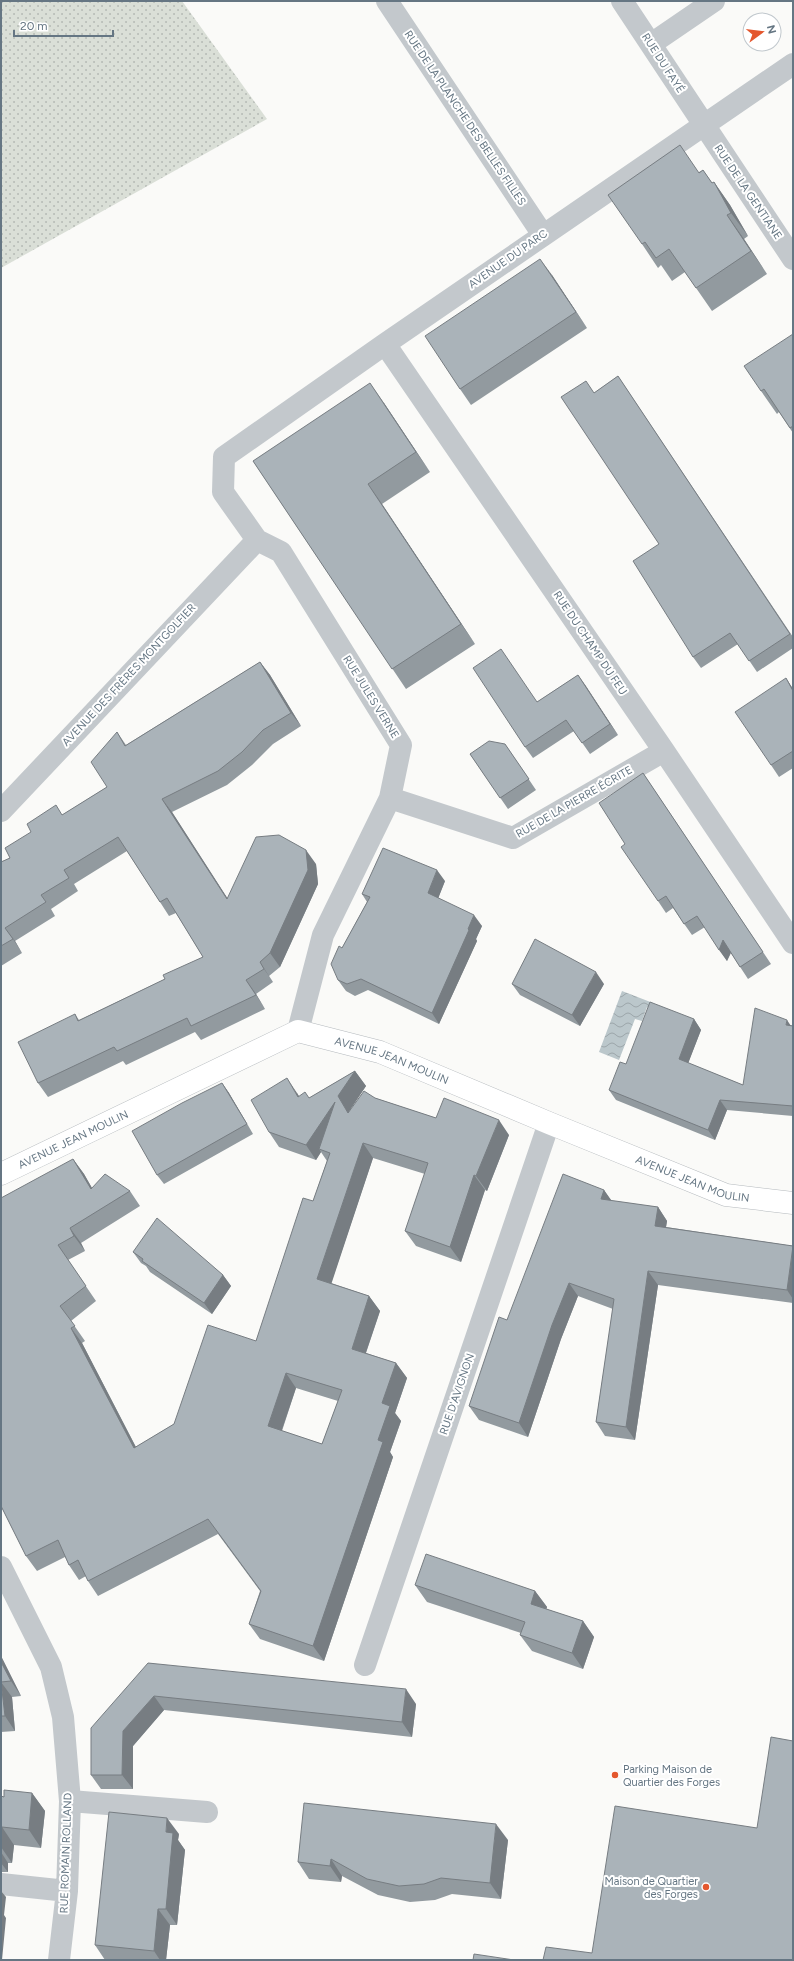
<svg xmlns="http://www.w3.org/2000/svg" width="794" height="1961" font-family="Figtree,sans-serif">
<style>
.park{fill:url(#park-dots)}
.water{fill:url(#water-waves)}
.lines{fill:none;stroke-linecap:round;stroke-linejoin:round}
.major-casing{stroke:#b5babe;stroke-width:23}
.minor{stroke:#c3c8cc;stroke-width:22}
.major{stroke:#fff;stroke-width:22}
.wall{fill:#929a9f;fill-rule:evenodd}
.shaded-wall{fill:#777d82}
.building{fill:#aab3b9;stroke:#777d82;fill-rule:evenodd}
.poi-dot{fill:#e4572e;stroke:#fff;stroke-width:1.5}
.labels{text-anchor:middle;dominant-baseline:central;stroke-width:4;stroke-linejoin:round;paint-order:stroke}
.street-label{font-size:11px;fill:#657683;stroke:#fff}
.poi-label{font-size:11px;fill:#657683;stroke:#fff;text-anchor:start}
</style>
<defs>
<pattern id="park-dots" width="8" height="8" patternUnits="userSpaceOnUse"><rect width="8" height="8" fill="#dadfd7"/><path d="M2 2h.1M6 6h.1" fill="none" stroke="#b4b9b4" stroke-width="1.8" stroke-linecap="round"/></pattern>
<pattern id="water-waves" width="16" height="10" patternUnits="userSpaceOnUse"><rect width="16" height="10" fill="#bbc7cb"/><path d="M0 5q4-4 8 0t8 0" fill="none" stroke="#9ca6aa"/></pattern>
</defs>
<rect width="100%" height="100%" fill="#fafaf8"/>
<!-- park -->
<path class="park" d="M1,1h181l85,118 -266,149z"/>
<!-- water -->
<path class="water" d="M622,991l31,12 -2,5 -4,-1 -5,14 -7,-2 -16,41 -20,-8z"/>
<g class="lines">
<defs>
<g id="major">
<path id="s1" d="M1,1174l297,-143 82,21 169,71 177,72 67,8"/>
</g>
</defs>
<!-- major casing -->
<use href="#major" class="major-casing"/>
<!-- minor -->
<path class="minor" d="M387,1l156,234
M622,1l171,258
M651,44l63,-43
M385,344l279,407 129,192
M390,798l123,40 151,-87
M1,811l256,-271
M298,1031l25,-96 67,-137 11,-53 -120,-193 -24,-12 -34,-48 1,-35 161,-113 408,-280
M1,1567l50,100 12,50 7,84 -3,90 -8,69
M365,1665l184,-542
M70,1801l137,11
M1,1884l66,7"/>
<!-- major -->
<use href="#major" class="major"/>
</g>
<!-- wall -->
<path class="wall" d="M703,170l9,13 2,-1 16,23 18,31 -4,3 23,35 -55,37 -27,-39 -13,9 -11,-16 -3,3 -16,-24 57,-72z
M552,275l35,53 -116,77 -11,-16z
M793,334v99l-14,-21 -2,2 -16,-23z
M618,376l175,261v11l-36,24 -19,-28 -37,24 -8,-11 -34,-113 -65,-151z
M384,403l46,69 -48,32 93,140 -69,45 -153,-228z
M260,662l10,13 31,51 -28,18 -21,21 -25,20 -55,27 55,86 89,-34 2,20 -38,83 -11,9 4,6 -17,12 9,15 -64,31 -6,-8 -69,33 -3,-4 -75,36 -10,-14 37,-69 4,6 86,-41 38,-22 -27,-44 -7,3 -9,-14 -33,-51 -53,33 4,7 -27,18 4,7 -40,25 7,12 -21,13v-104l9,-4 52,-43 45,-28 10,-55 9,13z
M578,675l40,60 -28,19 -16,-23 -41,27 -8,-11 12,-45z
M786,678l7,11v79l-14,9 -8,-12z
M505,744l31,46 -28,19 -38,-55z
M643,773l128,191 -23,15 -17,-26 -4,8 -22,-34 -13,8 -19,-27 -7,5 -8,-12 -33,-57z
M445,881l-7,17 44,28 -6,13 1,2 -38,83 -71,-34 -13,6 -9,-5 -8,-11 4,-32 25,-46 -5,-8z
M512,984h92l-24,42 -60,-31z
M694,1019l7,11 -13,33 55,22 47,-60 3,1v90l-66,-6 -12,30 -99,-40 -7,-10 17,-26z
M355,1071l11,15 -17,25 26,-13 61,20 73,17 -22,56 -2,-1 -24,72 -45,-16 -11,-15 20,-57 -52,-16 -42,125 38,13 11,15 -14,42 30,10 11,15 -12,35 6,8 -11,31 3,5 -69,204 -64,-22 -11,-15 11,-33 -42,-57 -120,62 -10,-15 -2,-5 -7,4 -10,-15 -4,-8 -28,14 -11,-15 -25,-50 72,-347 11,15 8,14 38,3 10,15 -59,37 4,8 -17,9 28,41 -25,20 14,20 -3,2 54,104 38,-23 82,-83 57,-140 14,-40 -6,-9 -5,8 -37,-13 -10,-15 28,-39 2,3 10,2zM296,1388l42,13 -16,43 -40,-13z
M222,1083l7,10 24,41 -89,50 -7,-9z
M604,1190l7,11 47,6 9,14 -1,6 127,19v57l-135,-18 -23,155 -30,-4 -9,-14 17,-113 -35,-13 -17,43 -33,98 -49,-17 -10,-14 38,-86z
M133,1252l90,23 8,11 -19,28 -62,-42 -4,-6 -5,-3z
M415,1585l120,6 12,16 -1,2 37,12 11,16 -11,32 -51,-18 -12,-16 1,-2 -94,-31z
M1,1656l20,40 -9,1 3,34 -14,1z
M148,1663l268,41 -4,33 -248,-27 -31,36v43h-32l-10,-14z
M32,1793l13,18 -4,37 -27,-3 -2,18h-4v9h-7v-76l3,1z
M179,1834l-1,6 7,10 -8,75h-7l-4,35h-61l-10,-15z
M508,1840l-7,59 -49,-5 -17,6 -25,2 -32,-7 -36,-19 -1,6 -32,-3 -11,-17z"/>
<!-- shaded-wall -->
<path class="shaded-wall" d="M714,182l16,23 18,31 -17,-23z
M727,215l17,24 23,35 -16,-23z
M540,259l12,16 35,53 -11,-16z
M370,383l14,20 46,69 -14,-20z
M368,484l14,20 93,140 -14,-20z
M260,662l10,13 31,51 -10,-13z
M578,675l8,11 32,49 -8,-11z
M786,678l7,11v3z
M162,799l10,13 65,101 -10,-14z
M306,850l10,14 2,20 -38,83 -10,-14z
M437,870l8,11 -9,23 -8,-11z
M474,915l8,11 -6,13 1,2 -38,83 -7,-11z
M5,928l10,13 7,12 -9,-14z
M723,940l8,12 -4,9 -8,-11z
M260,962l9,14 4,6 -9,-13z
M596,972l8,12 -24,42 -8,-11z
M246,980l10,14 9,15 -9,-14z
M694,1019l7,11 -15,39 -7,-10z
M787,1020l6,9 -7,-4z
M355,1071l11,15 -18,27 -10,-17z
M287,1078l10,15 11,19 -10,-15z
M222,1083l7,10 24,41 -6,-10z
M720,1100l7,10 -12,30 -7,-10z
M335,1102l-16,47 2,3 -5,8 -10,-15z
M499,1120l10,15 -22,56 -11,-15z
M363,1143l10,15 -45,136 -11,-15z
M73,1159l11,15 17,30 -10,-15z
M474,1175l11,15 -24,72 -11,-15z
M604,1190l10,14 -13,-5z
M658,1207l9,14 -3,18 -9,-13z
M70,1228l11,15 4,8 -11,-15z
M793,1249v50l-6,-9z
M648,1271l10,14 -23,155 -9,-13z
M223,1275l8,11 -19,28 -8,-11z
M569,1283l9,13 -17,43 -33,98 -9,-14 33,-98z
M369,1296l11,15 -18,53 -10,-15z
M71,1328l11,15 62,120 -10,-15z
M396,1363l11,15 -12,35 6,8 -11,31 3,5 -69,204 -11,-15 69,-243z
M286,1373l10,15 -18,53 -10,-15z
M535,1591l12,16 -4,13 -12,-16z
M583,1621l11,16 -11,32 -11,-16z
M1,1656l20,40 -10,-15 -10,-19z
M1,1682l11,15 3,34 -10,-15z
M406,1689l10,15 -4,33 -10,-15z
M154,1696l10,14 -31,36v43l-11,-14 1,-44z
M32,1793l13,18 -4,37 -12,-18z
M167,1818l12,16 -1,6 7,10 -8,75 -11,-16v-77z
M496,1824l12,16 -7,59 -11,-16z
M2,1827l12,18 -2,18 -11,-16z
M1,1852l7,11v9l-7,-9z
M331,1859l11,17 -1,6 -11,-16z
M1,1891l5,6 -2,18 2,3 -4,42h-1z
M158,1909l12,16 -4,35h-6l-6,-9z"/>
<!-- building -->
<path class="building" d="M680,145l19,28 4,-3 9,13 2,-1 17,31 -4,2 24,36 -55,37 -27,-39 -13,9 -11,-16 -3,2 -34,-49z
M540,259l36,53 -116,77 -35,-53z
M793,334v92l-3,2 -26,-39 -3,2 -17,-25z
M618,376l172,258 -41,27 -19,-28 -37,24 -60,-96 26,-17 -98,-147 25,-16 8,12z
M370,383l46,69 -48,32 93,140 -69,45 -139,-208z
M501,649l36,53 41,-27 32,49 -28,19 -16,-23 -41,27 -52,-79z
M260,662l31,51 -28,17 -21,22 -24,19 -56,28 65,100 29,-62 23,-2 27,15 2,20 -38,83 -10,9 4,7 -18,11 10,15 -65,31 -4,-8 -70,33 -3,-4 -76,36 -20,-41 57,-28 3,7 87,-42 -2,-4 40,-18 -36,-59 -7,4 -42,-65 -54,33 5,8 -28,17 5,7 -41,26 8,11 -12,7v-84l9,-4 -5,-10 26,-16 -4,-8 29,-19 6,10 45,-28 -16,-25 26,-30 8,14z
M786,678l7,13v60l-22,14 -36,-53z
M489,741l16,3 24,35 -29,19 -30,-44z
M643,773l120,179 -23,15 -17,-27 -4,10 -22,-34 -13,8 -18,-28 -8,5 -37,-54 4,-3 -26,-41z
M383,848l54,22 -9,23 46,22 -6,14 1,1 -37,83 -71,-34 -14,5 -9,-4 -7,-16 8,-18 3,2 28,-51 -8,-3z
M535,939l61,33 -24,43 -60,-31z
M650,1002l44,17 -15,40 64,26 12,-77 32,12 -1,5 7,1v80l-73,-6 -12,30 -99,-40 11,-28 6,2z
M355,1071l-17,25 10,17 16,-22 11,7 61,20 8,-20 55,22 -23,56 -2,-1 -24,72 -45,-16 23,-68 -65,-20 -46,136 52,17 -17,53 44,14 -14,40 8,3 -12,34 5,2 -70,204 -64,-22 12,-33 -53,-72 -120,62 -10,-21 -9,5 -11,-25 -32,16 -25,-50v-308l72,-39 18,30 14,-15 25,17 -60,37 4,8 -16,9 28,41 -26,20 15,20 -4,2 63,120 40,-24 34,-99 48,16 47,-143 10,3 17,-48 -11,-4 16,-47 -29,43 -37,-13 -18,-32 36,-22 11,19 7,-5 4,6zM286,1373l56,17 -20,54 -54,-18z
M222,1083l25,41 -90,51 -25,-44 50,-28z
M563,1174l41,16 -3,9 57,8 -3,19 138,20 -6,44 -139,-19 -22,156 -30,-5 18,-123 -45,-16 -17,42 -33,98 -50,-17 30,-89 8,3z
M157,1218l66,57 -19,28 -62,-42 1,-2 -10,-7z
M426,1554l109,37 -4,13 52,17 -11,32 -52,-18 5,-13 -110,-37z
M1,1662l10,19 -10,1 4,34h-4z
M148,1663l258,26 -4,33 -248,-26 -31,35 -1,44h-31v-47z
M771,1737l22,4v219h-250l3,-13 46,6 23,-147 142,22z
M4,1790l28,3 -3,37 -27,-3 -1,9v-40l3,1z
M304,1803l192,21 -6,59 -49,-5 -17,6 -25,2 -32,-7 -36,-20 -1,7 -32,-4z
M109,1812l58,6 -1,14 7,1 -7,76h-8l-4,42 -59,-6z
M474,1954l40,6h-41z"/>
<!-- markers -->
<g class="poi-dot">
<circle cx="615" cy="1775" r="4"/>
<circle cx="706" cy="1887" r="4"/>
</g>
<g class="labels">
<!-- street labels -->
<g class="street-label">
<text transform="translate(663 63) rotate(57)">RUE DU FAYÉ</text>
<text transform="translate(465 118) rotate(56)">RUE DE LA PLANCHE DES BELLES FILLES</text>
<text transform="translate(748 192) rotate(56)">RUE DE LA GENTIANE</text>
<text transform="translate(508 259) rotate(-35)">AVENUE DU PARC</text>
<text transform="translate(590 643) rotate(56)">RUE DU CHAMP DU FEU</text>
<text transform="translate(129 675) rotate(-47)">AVENUE DES FRÈRES MONTGOLFIER</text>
<text transform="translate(371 697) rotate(58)">RUE JULES VERNE</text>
<text transform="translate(574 802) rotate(-30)">RUE DE LA PIERRE ÉCRITE</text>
<text stroke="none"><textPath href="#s1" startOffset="428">AVENUE JEAN MOULIN</textPath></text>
<text stroke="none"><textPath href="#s1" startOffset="80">AVENUE JEAN MOULIN</textPath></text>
<text stroke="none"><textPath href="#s1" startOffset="752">AVENUE JEAN MOULIN</textPath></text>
<text transform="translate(457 1394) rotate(-71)">RUE D'AVIGNON</text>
<text transform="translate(66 1853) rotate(-88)">RUE ROMAIN ROLLAND</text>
</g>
<!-- poi labels -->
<g class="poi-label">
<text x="623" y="1769">Parking Maison de<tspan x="623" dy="13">Quartier des Forges</tspan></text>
<text x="698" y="1881" text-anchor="end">Maison de Quartier<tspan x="698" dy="13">des Forges</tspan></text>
</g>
</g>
<!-- border -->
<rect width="794" height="1961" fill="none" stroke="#657683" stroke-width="4"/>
<!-- north arrow -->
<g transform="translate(762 32) rotate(75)"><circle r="19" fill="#ffffff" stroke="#c1c8cd"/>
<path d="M0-3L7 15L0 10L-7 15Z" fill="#e4572e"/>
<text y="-6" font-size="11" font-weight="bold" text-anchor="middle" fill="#657683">N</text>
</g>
<!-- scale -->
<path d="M14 30v6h99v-6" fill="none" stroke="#657683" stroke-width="2"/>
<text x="20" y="30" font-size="12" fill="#657683" stroke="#ffffff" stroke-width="3" paint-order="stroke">20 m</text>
</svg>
